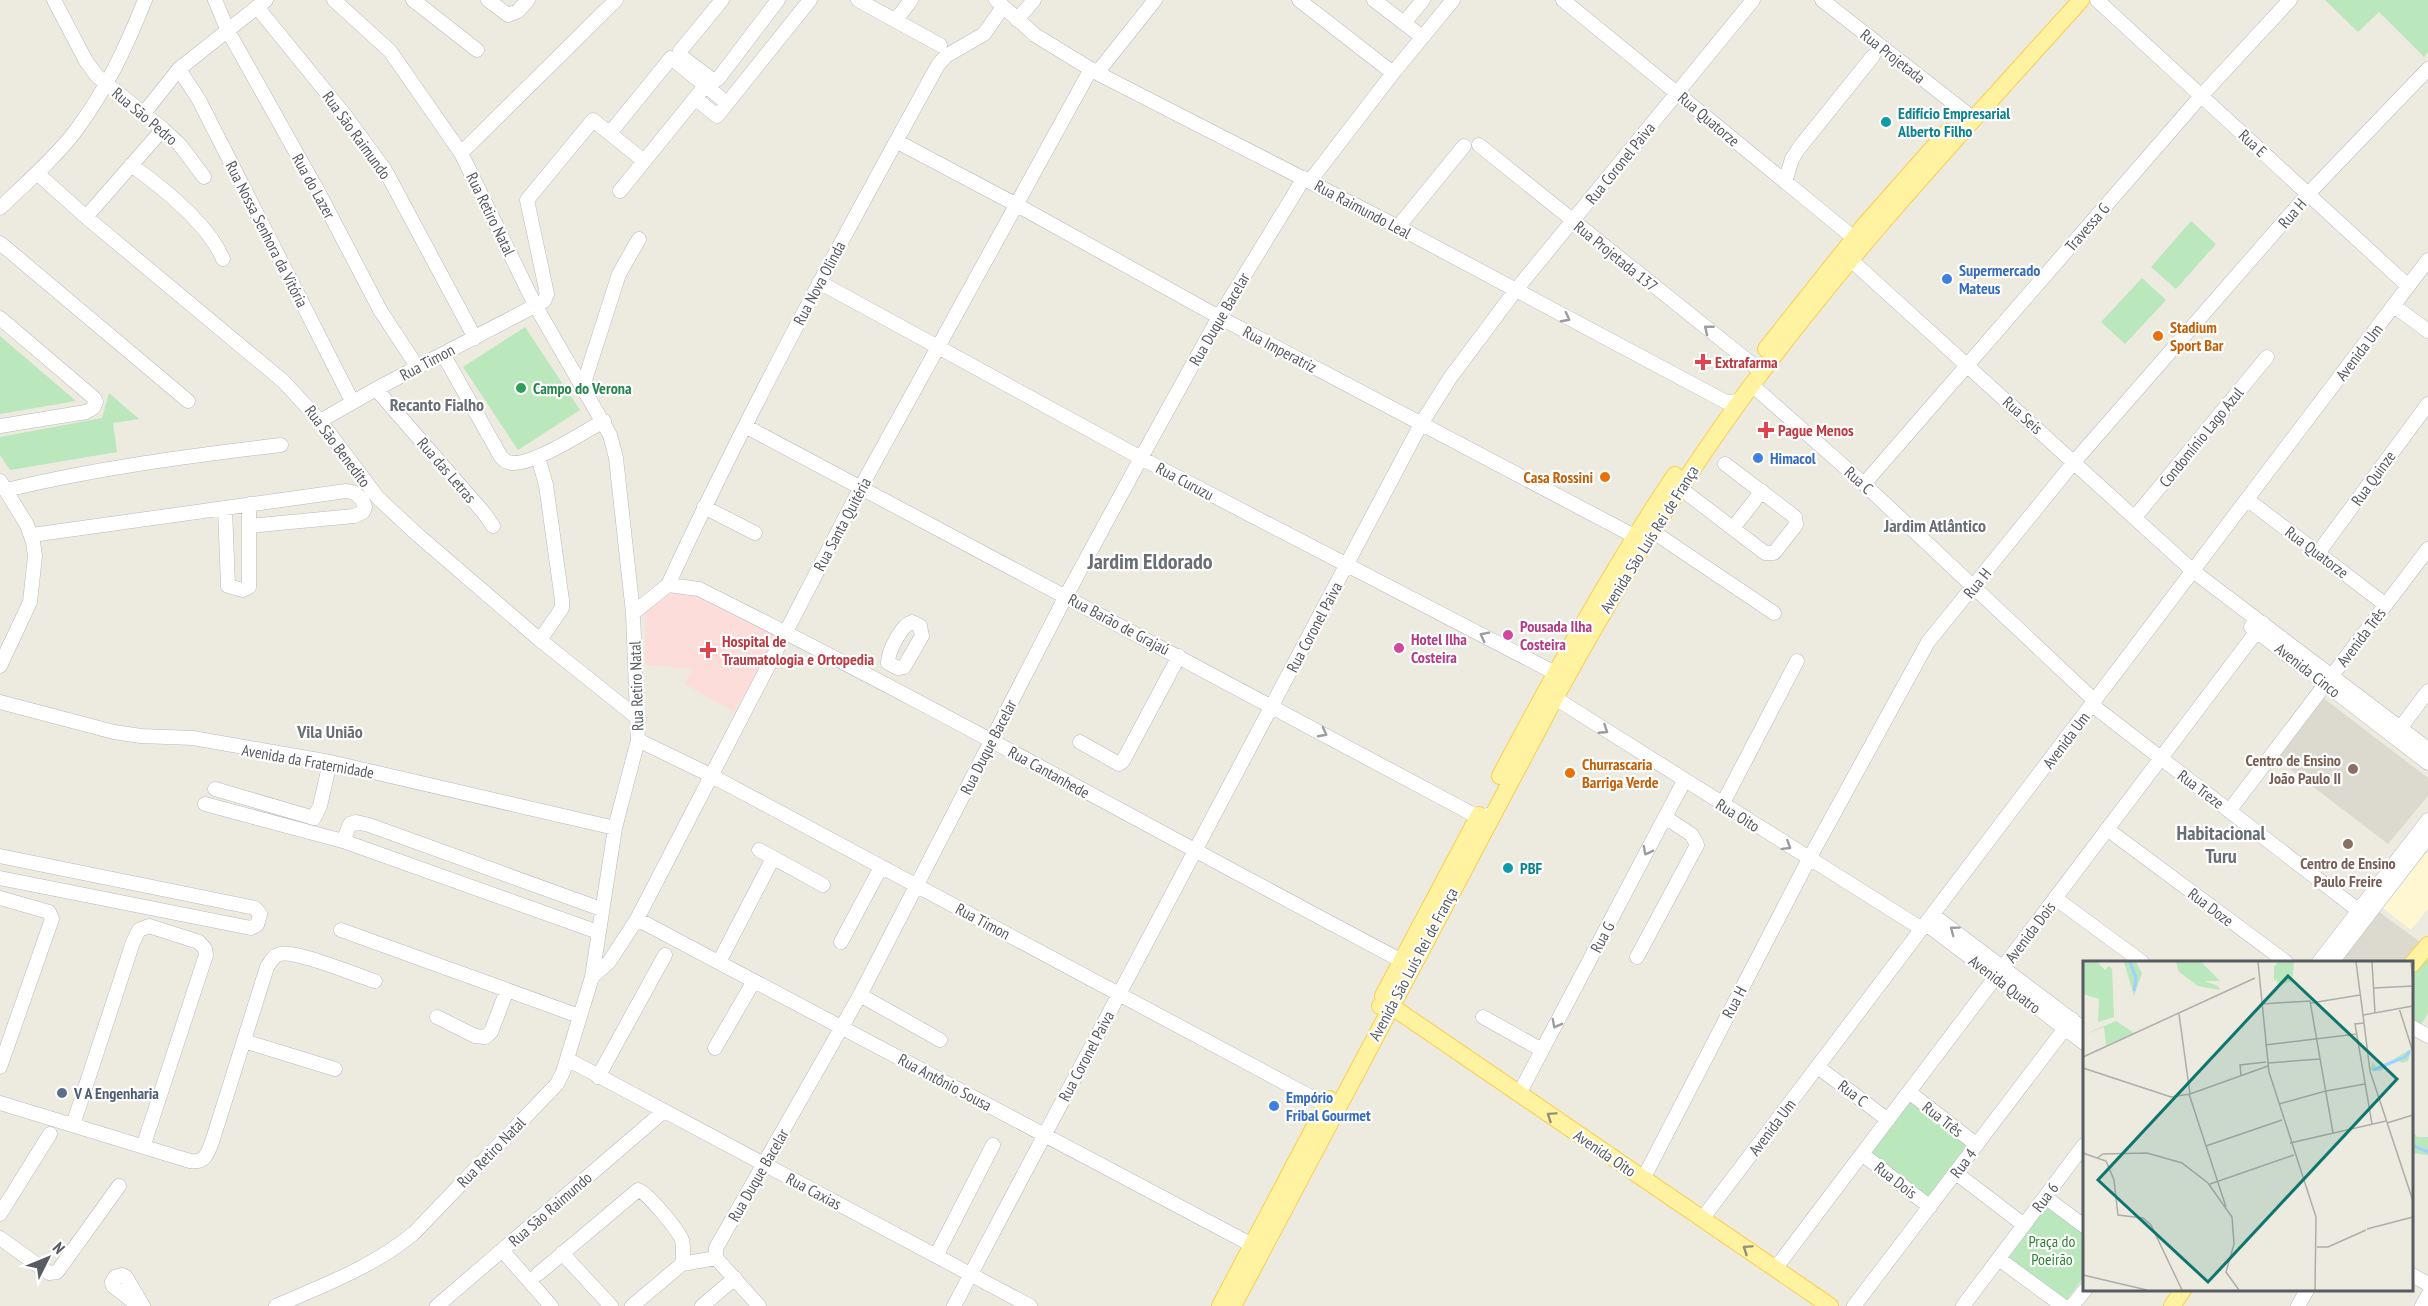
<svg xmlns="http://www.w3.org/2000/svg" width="2428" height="1306" font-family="'PT Sans Narrow',sans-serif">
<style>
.commercial{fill:#fff6d2}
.education{fill:#dcd9ce}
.medical{fill:#fcddd9}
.green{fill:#bae7bb}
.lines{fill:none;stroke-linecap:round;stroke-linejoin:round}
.stream{stroke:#9dd1ff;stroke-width:3}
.minor-casing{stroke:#b8bac0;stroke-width:15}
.major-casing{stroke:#facf4c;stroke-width:18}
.minor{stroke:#fff;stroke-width:14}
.major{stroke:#fff3a2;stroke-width:16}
.oneway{stroke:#9b9da1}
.oneway2{stroke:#929178}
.culture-dot{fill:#0f9aa8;stroke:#fff;stroke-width:2}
.shop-dot{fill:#3f7fe0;stroke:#fff;stroke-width:2}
.food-dot{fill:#e8710a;stroke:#fff;stroke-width:2}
.health-dot{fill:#e0444e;stroke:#fff;stroke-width:2}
.leisure-dot{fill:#2e9e5b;stroke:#fff;stroke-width:2}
.hotel-dot{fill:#d1479c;stroke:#fff;stroke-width:2}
.education-dot{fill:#8d6e63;stroke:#fff;stroke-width:2}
.service-dot{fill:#5c6f8a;stroke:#fff;stroke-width:2}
.labels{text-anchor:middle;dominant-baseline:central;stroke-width:4.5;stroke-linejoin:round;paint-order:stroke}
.street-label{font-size:16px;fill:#585c62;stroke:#fff}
.culture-label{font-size:16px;font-weight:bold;fill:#0d838f;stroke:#fff;text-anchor:start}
.shop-label{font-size:16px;font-weight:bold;fill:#366cbe;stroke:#fff;text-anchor:start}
.food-label{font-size:16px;font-weight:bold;fill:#c56008;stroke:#fff;text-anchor:start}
.health-label{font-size:16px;font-weight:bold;fill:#be3a42;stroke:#fff;text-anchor:start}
.leisure-label{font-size:16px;font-weight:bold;fill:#27864d;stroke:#fff;text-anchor:start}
.hotel-label{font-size:16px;font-weight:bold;fill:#b23c85;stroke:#fff;text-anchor:start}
.education-label{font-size:16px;font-weight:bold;fill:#785e54;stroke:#fff;text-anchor:end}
.service-label{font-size:16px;font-weight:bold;fill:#4e5e75;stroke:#fff;text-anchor:start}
.park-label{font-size:16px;fill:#2e8335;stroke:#fff}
.neighbourhood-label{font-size:18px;font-weight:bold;fill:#696e74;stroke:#fff}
.quarter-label{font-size:20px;font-weight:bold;fill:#696e74;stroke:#fff}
.district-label{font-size:22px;font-weight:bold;fill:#696e74;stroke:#fff}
.inset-river{fill:none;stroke:#9dd1ff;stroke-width:3}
.inset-road{fill:none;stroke:#adada9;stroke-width:1.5}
.view{fill:#0f766e;fill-opacity:0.15;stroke:#0f766e;stroke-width:3}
.inset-edge{fill:none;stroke:#585c62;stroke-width:3}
</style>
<rect width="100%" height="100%" fill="#edeadf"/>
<!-- commercial -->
<path class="commercial" d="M2428,851v58l-17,21 -28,-22z"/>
<!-- education -->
<path class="education" d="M2322,697l106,81v18l-40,48 -111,-85z
M2378,911l42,31 -17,20h-63z"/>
<!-- medical -->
<path class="medical" d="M673,592l23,2 83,41 -45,77 -49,-28 7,-15 -47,-4v-53z"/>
<!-- green -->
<path class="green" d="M2325,0h103v52l-4,5 -45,-45 -21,20z
M2191,221l25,23 -40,45 -25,-22z
M2142,278l24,22 -41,44 -24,-22z
M525,327l55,83 -62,40 -55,-83z
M0,336l76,65 -76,13z
M109,393l30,26 -26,4 4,29 -107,18 -10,-15v-18l102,-19z
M2428,956v57l-7,12 -9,-5v-45z
M1910,1097l61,46 -42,54 -59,-45z
M2412,1130l5,7h11v18l-16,-2z
M2048,1203l36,26v48l-18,24 -62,-43z"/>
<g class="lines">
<!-- stream -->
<path class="stream" d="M2412,1145l16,7"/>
<defs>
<path id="minor" d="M54,0l32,61 11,15 66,53 17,16 24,32
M215,0l13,31 92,164 60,115 38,58
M413,0l64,50
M488,0l20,15 10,-4 10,-11
M722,0l-42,51 1,5 33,25 4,-2 60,-79
M858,0l82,45
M996,0l39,35 62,38 301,154 328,175 14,-1
M1299,0l94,73
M1374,0l48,37
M1563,0l291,238
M1822,0l143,112
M2097,0l311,286
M257,7l87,107 41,56 90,168
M896,20l15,-20
M1017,20l17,-20
M1404,23l19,-23
M179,69l20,31 153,301
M1097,73l58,-73
M695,98l22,18 93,-116
M144,113l35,-44 87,-69
M610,133l61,-75 56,45
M896,141l119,63 204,113 415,219
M1479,145l274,220
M461,153l155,-153
M131,165c31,22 77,59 92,94
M37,173l49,44 197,164 37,40 58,77 41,38 121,104 99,79
M1310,181l83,-108 60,-73
M1785,182l7,-23 7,-11 74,-92
M620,191l81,-100
M0,208c25,-24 52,-47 74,-75 31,-41 52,-85 71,-133
M86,217l77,-88
M1398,227l66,-81
M0,243l188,158
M1851,260l342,311 235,178
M819,282l322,176 414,215
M2394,306l34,25
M0,318l94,80 2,4 -3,6 -7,4 -86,14
M443,354l58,103c3,3 6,6 12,6 22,1 70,-31 91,-42
M1752,385l112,99 231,217
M583,386l36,-112 20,-35
M376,389l108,124 9,13
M320,421l56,-32 168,-88 3,-7 -20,-94 66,-80 51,41
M745,426l733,391 10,-2
M538,457l8,28 16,115v8l-22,32
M0,481l27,44 6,17 2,14 -5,46 -30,64
M1864,484l337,-388 89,-96
M1680,488l85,65h9l22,-28 -1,-8 -70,-53
M6,490c91,-22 182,-34 275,-45
M2248,500l138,105
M704,507l51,26
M225,508l3,78 15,4 6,-3v-83
M2135,517l132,-160
M1733,528l29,-37
M1652,531l122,82
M32,535l314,-44c9,0 17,7 19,16l-2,5 -9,4 -105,10
M2318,553l110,-149
M668,585c82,-178 176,-349 270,-520l8,-9 38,-22 19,-27
M633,613l35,-28 31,4c237,118 468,248 703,372
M912,622l8,4 2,10 -18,31 -6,1 -10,-5c0,-11 13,-38 24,-41z
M2251,627l177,136
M1555,698l367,231
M0,702l114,30 27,4 52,2 137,24 285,66
M2092,705l275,212
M2395,735l33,-44
M638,740l74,36 614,329
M1080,742l39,22 4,-3 56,-105
M215,789l99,29 6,-12 10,-44
M205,804l138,37 255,91
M1722,805l75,-144
M2229,811l199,-262
M2107,829l179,133
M343,841l7,-17 6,-2 13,3 232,84
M759,850l64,35
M0,856l255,52 5,6 -3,11 -6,3 -251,-50
M0,898l49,14 3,7 -52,148
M2055,898l87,64
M1933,915l151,114
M637,919l615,326
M1926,924l158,119
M341,930l238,86
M841,942l40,-75
M1637,957l60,-112 -5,-10 -27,-18
M719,962l54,-104
M2319,962l109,-142
M2332,962l96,-125
M592,977l17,-15 28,-43 224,-432 230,-418
M860,995l80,45
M437,1017l38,19 10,1 6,-5 16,-42
M1483,1017l59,33
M2412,1027l16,9
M244,1041l91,28
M715,1048l39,-67
M567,1059l463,247
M1818,1067l70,53
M598,1077l67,-122
M1909,1092l68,53
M1519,1094l165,-313
M0,1103l190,58c15,2 17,-6 22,-19l55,-175c4,-6 6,-11 13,-13 17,-4 75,21 95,27
M73,1125l60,-183 6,-12 10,-4 50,16 6,7 1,6 -60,183
M1862,1154l68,53
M1956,1173l68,52
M1643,1179l166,-320 119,-217 146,-180 234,-268 120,-125
M2045,1197l39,29
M0,1214l50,-80
M1702,1219l726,-959
M0,1238l43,31 6,4 8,-1 62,-86
M502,1250l49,56
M562,1253l49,53
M936,1256l57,-111
M1999,1259l64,47
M1775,1269l488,-646
M538,1274l100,-84c9,2 40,40 44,50 2,8 1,16 0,24
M2412,1275l16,9
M139,1306l-26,-20 -1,-4 3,-5 7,-2 4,2 17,29
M276,1306c48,-21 97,-39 138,-73l143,-149 6,-12 29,-95 23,-149 23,-88 -5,-127 -17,-155 -6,-23 -75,-130 -74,-152 -71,-102 -56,-51
M437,1306l227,-195
M632,1306l50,-42 34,-6
M702,1306l33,-28
M759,1306l-43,-48v-10l144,-253 206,-399 75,-138 78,-141 85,-139
M954,1306l467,-882 29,-46 65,-87 238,-291
M1854,1306l218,-287
M1963,1306l121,-161
M2072,1306l13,-16
M2298,1306l9,-16
M2422,1306l6,-11"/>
<path id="major" d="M1766,349l97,-122 84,-95
M1500,776c55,-103 110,-204 175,-301
M2412,964l16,-19
M1383,996l96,-181
M1380,1006h11l439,300
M1220,1306l109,-207
M1233,1306l322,-608c56,-102 116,-202 185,-297 103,-142 224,-271 341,-401
M2172,1306l11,-16"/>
</defs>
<!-- minor casing -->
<use href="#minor" class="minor-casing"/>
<!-- major casing -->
<use href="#major" class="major-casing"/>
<!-- minor -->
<use href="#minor" class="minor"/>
<!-- major -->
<use href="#major" class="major"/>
</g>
<!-- one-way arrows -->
<defs><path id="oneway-chevron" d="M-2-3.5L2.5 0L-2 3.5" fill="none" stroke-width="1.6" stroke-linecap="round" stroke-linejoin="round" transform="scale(1.5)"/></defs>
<g class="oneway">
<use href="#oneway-chevron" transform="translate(1566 318) rotate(28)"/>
<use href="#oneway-chevron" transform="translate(1708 329) rotate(-141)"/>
<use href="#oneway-chevron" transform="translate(1484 636) rotate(-153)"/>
<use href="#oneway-chevron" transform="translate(1604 730) rotate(33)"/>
<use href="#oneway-chevron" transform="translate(1323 733) rotate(28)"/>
<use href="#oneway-chevron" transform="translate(1787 846) rotate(32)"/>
<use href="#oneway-chevron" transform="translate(1647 851) rotate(118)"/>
<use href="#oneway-chevron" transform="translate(1954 930) rotate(-143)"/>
<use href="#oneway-chevron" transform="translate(1556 1024) rotate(118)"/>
</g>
<g class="oneway2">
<use href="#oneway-chevron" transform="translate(1551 1116) rotate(-146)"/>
<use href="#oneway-chevron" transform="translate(1747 1249) rotate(-146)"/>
</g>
<!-- markers -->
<g class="culture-dot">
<circle cx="1886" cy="122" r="6"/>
<circle cx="1508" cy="868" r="6"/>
</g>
<g class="shop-dot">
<circle cx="1947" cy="279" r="6"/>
<circle cx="1758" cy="458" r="6"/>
<circle cx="1274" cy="1106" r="6"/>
</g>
<g class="food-dot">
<circle cx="2158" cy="336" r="6"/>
<circle cx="1605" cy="477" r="6"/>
<circle cx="1570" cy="773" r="6"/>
</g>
<g class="health-dot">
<path d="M1700 353h6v6h6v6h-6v6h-6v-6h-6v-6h6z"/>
<path d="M1763 421h6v6h6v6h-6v6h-6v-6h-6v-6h6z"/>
<path d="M705 641h6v6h6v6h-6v6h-6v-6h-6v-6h6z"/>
</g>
<circle class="leisure-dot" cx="521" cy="388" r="6"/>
<g class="hotel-dot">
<circle cx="1508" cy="635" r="6"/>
<circle cx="1399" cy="648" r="6"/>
</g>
<g class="education-dot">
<circle cx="2353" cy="769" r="6"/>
<circle cx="2348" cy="844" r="6"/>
</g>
<circle class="service-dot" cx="62" cy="1093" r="6"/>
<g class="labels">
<!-- street labels -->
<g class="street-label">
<text transform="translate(1893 56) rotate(38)">Rua Projetada</text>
<text transform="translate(145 116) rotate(40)">Rua São Pedro</text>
<text transform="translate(1709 119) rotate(40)">Rua Quatorze</text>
<text transform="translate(357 135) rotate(54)">Rua São Raimundo</text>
<text transform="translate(2253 143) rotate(43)">Rua E</text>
<text transform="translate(1620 163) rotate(-51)">Rua Coronel Paiva</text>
<text transform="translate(314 186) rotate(61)">Rua do Lazer</text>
<text transform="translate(1363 209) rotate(28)">Rua Raimundo Leal</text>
<text transform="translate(2292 213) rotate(-49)">Rua H</text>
<text transform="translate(491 214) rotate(64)">Rua Retiro Natal</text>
<text transform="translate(2087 227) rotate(-49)">Travessa G</text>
<text transform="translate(267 234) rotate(63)">Rua Nossa Senhora da Vitória</text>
<text transform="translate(1616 256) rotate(39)">Rua Projetada 137</text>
<text transform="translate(819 283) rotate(-62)">Rua Nova Olinda</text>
<text transform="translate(1219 319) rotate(-60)">Rua Duque Bacelar</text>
<text transform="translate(1280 349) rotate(28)">Rua Imperatriz</text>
<text transform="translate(2359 352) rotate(-53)">Avenida Um</text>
<text transform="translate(427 362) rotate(-28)">Rua Timon</text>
<text transform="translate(2023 415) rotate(42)">Rua Seis</text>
<text transform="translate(2201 437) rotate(-51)">Condomínio Lago Azul</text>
<text transform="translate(338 446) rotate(53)">Rua São Benedito</text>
<text transform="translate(447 470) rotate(49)">Rua das Letras</text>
<text transform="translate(2373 478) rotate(-54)">Rua Quinze</text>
<text transform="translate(1859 480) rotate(42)">Rua C</text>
<text transform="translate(1185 481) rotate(28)">Rua Curuzu</text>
<text transform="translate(842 524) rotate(-62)">Rua Santa Quitéria</text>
<text transform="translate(1649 539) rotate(-58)">Avenida São Luís Rei de França</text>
<text transform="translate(2317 552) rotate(37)">Rua Quatorze</text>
<text transform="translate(1977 583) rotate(-51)">Rua H</text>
<text transform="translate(1119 624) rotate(28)">Rua Barão de Grajaú</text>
<text transform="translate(1314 627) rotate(-62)">Rua Coronel Paiva</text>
<text transform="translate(2361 637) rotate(-53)">Avenida Três</text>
<text transform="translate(2308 670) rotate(38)">Avenida Cinco</text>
<text transform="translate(636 686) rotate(-92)">Rua Retiro Natal</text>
<text transform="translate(2066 740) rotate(-53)">Avenida Um</text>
<text transform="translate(988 747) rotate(-63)">Rua Duque Bacelar</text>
<text transform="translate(308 761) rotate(10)">Avenida da Fraternidade</text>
<text transform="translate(1049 772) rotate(29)">Rua Cantanhede</text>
<text transform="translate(2201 789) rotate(37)">Rua Treze</text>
<text transform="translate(1738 815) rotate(32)">Rua Oito</text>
<text transform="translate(2211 907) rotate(37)">Rua Doze</text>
<text transform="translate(983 921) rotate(28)">Rua Timon</text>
<text transform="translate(2030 932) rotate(-53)">Avenida Dois</text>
<text transform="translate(1602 937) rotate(-62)">Rua G</text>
<text transform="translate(1413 964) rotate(-62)">Avenida São Luís Rei de França</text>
<text transform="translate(2005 984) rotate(37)">Avenida Quatro</text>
<text transform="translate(1734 1002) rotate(-62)">Rua H</text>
<text transform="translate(1086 1056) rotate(-62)">Rua Coronel Paiva</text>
<text transform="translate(945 1082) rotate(28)">Rua Antônio Sousa</text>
<text transform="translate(1853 1093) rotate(37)">Rua C</text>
<text transform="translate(1943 1119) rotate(38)">Rua Três</text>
<text transform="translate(1772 1127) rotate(-53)">Avenida Um</text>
<text transform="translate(491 1152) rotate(-46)">Rua Retiro Natal</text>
<text transform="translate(1605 1153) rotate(34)">Avenida Oito</text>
<text transform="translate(1963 1163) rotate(-53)">Rua 4</text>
<text transform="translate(758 1175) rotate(-60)">Rua Duque Bacelar</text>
<text transform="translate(1896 1180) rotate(38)">Rua Dois</text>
<text transform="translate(814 1191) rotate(28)">Rua Caxias</text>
<text transform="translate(2045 1197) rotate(-53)">Rua 6</text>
<text transform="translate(550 1209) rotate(-41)">Rua São Raimundo</text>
</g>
<!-- culture labels -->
<g class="culture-label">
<text x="1898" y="113">Edifício Empresarial<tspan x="1898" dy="18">Alberto Filho</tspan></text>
<text x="1520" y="868">PBF</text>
</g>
<!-- shop labels -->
<g class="shop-label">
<text x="1959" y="270">Supermercado<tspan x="1959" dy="18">Mateus</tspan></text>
<text x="1770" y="458">Himacol</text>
<text x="1286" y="1097">Empório<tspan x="1286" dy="18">Fribal Gourmet</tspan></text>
</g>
<!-- food labels -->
<g class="food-label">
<text x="2170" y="327">Stadium<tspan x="2170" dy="18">Sport Bar</tspan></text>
<text x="1593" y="477" text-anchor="end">Casa Rossini</text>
<text x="1582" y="764">Churrascaria<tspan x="1582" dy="18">Barriga Verde</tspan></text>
</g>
<!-- health labels -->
<g class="health-label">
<text x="1715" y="362">Extrafarma</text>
<text x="1778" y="430">Pague Menos</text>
<text x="722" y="641">Hospital de<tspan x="722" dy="18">Traumatologia e Ortopedia</tspan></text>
</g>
<!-- leisure labels -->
<g class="leisure-label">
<text x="533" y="388">Campo do Verona</text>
</g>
<!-- hotel labels -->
<g class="hotel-label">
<text x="1520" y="626">Pousada Ilha<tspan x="1520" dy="18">Costeira</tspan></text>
<text x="1411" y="639">Hotel Ilha<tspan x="1411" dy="18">Costeira</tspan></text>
</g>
<!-- education labels -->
<g class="education-label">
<text x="2341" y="760">Centro de Ensino<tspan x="2341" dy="18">João Paulo II</tspan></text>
<text x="2348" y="863" text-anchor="middle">Centro de Ensino<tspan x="2348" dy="18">Paulo Freire</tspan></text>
</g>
<!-- service labels -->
<g class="service-label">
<text x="74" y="1093">V A Engenharia</text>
</g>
<!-- park labels -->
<g class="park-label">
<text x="2052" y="1241">Praça do<tspan x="2052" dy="18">Poeirão</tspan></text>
</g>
<!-- neighbourhood labels -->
<g class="neighbourhood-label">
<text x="437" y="404">Recanto Fialho</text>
<text x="1935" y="525">Jardim Atlântico</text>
<text x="330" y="731">Vila União</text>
</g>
<!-- quarter labels -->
<g class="quarter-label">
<text x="2221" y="833">Habitacional<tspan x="2221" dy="23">Turu</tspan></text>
</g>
<!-- district labels -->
<g class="district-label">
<text x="1150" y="561">Jardim Eldorado</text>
</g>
</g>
<!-- overview -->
<g transform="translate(2083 961)">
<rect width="330" height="330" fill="#edeadf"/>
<path d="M0,1h14l8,8 4,-4 3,3 2,48 -16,5 1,-23 -16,-5zM41,1h12l6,11 -8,23zM93,1h25l19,19h-15l13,5 2,4 -22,-4 -19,-14zM195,1h16l-2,19 -14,4 -1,-6 -3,2v-14zM33,60l18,12 -28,12 -2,-18 -21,8zM328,88l-3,12 -6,2 -5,-4 -17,12 -10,-1 3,-8 3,5 6,-1z" fill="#bae7bb"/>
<path class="inset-river" d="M47,1l6,16 -2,13M290,109l32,-13 5,-6"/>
<path class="inset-road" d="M175,1l11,110 47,145 -1,73M273,1l7,53M289,1l3,51M328,1l2,21M291,27l39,-2M228,42l49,-8M178,43l49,-3 23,132M330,45l-50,9 7,56 43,130M316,47l14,44M96,53l11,80M281,62l-9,1 17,100M182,84l92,-11M0,96l172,-79M185,102l52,-4M0,107l88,29 19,-3 78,-28M158,115l-1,-11 26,-3M243,130l39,-7M106,133l37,113M196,143l47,-13M304,162l26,-8M207,182l96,-22M123,185l76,-26M0,192l23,8 8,19 4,35 25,3 8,7 31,65M14,197l6,-4 44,-1 35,10 26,20 24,34 2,27 -8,28 13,18M127,223l84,-29M284,268l46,-12M234,286h11l38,-17M0,314l64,15"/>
<path class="view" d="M205,15l109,103 -189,203 -110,-102z"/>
<rect width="330" height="330" class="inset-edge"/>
</g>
<!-- north arrow -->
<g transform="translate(48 1258) rotate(47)" stroke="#ffffff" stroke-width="4.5" paint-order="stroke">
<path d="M0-4.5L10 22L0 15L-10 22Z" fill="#585c62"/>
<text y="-9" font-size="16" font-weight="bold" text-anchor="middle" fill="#585c62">N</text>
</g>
</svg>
